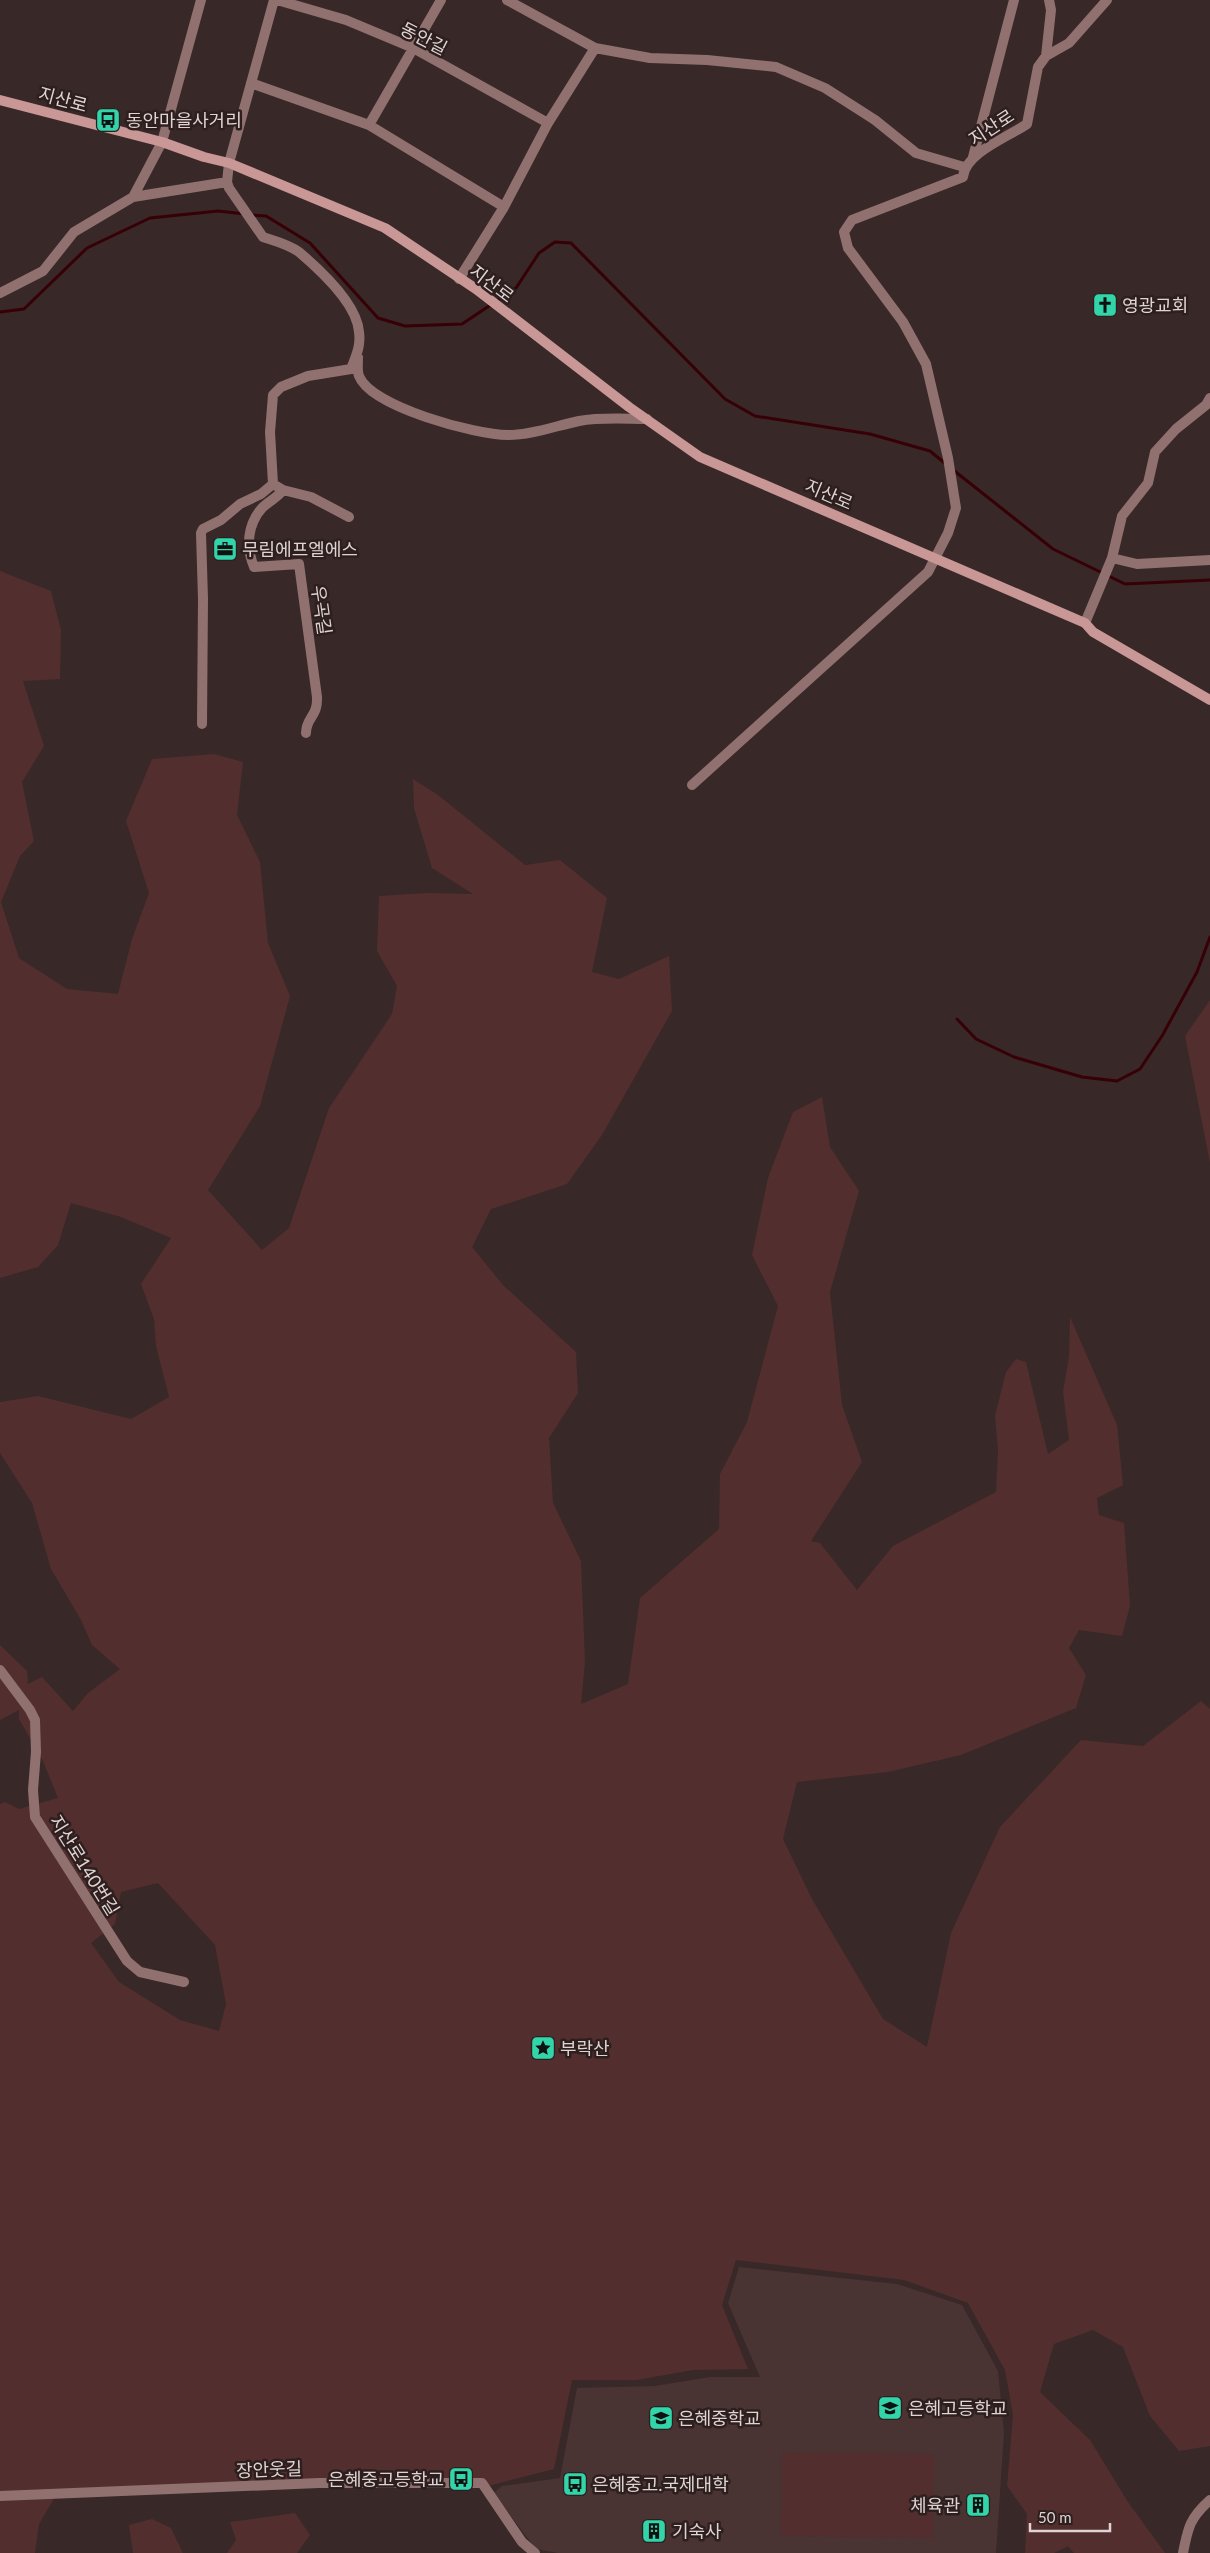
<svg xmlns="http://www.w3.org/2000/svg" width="1210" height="2553" font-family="Lato,'Noto Sans KR',sans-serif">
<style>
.built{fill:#493333}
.green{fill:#532e2e;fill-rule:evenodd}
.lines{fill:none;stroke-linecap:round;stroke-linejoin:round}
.stream{stroke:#360006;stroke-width:3}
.minor{stroke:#907170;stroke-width:10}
.secondary{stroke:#c89796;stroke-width:10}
.labels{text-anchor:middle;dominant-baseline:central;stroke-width:5;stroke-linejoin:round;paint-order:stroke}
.street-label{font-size:18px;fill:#dfd4d3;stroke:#2e1f1f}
.poi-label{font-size:18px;fill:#dfd4d3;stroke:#2e1f1f;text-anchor:start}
</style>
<rect width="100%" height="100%" fill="#392828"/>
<!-- built -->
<path class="built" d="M739,2267l158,17 65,21 36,66 6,62 -8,120h-438l-22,-4 -43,-56 9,-7 58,-8 17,-90 78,-2 55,-9h50l-32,-74z"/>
<!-- green -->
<path class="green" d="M0,571l51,20 10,39 -1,49 -37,2 21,65 -22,36 12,59 -14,15 -19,46 18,56 48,31 51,5 14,-55 17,-46 -23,-72 26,-62 62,-5 29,8 -6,53 23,47 8,81 22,53 -30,110 -52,84 54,60 27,-22 40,-120 63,-94 5,-28 -20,-35 2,-55 48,-3 46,1 -41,-26 -18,-60 -1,-29 25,16 87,70 35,-5 47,38 -15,74 27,7 50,-23 3,55 -70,124 -35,49 -76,25 -19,38 31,38 73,67 2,41 -29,45 4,65 28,58 4,101 -4,42 47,-20 12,-86 79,-69 1,-55 27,-52 31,-116 -26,-51 16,-77 25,-66 29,-15 8,50 29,44 -29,101 12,113 20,57 -51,79 9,2 37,47 36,-44 103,-54 2,-42 -3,-34 11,-44 10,-13 10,3 22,92 21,-14 -6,-48 6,-36 1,-39 47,108 6,60 -26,13 2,17 25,8 6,83 -8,30 -43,-6 -10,18 17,27 -10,33 -115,47 -73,17 -91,10 -14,57 29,60 71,120 44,28 24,-114 49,-106 81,-87 62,6 58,-45 9,8v737l-31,5 -29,-35 -27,-69 -30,-17 -39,14 -14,48 50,48 38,62 37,51h-91l-6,-7 -14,7h-29l2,-39 -20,-28 6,-71 -8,-45 -37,-67 -64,-23 -168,-20 -14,45 26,64 -55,1 -56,10h-65l-18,89 -62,16 -171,-1 -266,13 -16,27 -4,29h-35v-749l5,-2 14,7 39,-11 -15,-37 -24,-42v-9l-19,10v-75l27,26 1,13 14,-7 31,34 15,-18 32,-24 -28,-24 -11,-25 -30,-51 -19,-66 -32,-50v-51l38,-6 93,23 38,-22 -13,-51 -2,-27 -13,-35 30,-46 -50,-21 -50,-14 -13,42 -20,22 -38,11zM158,1883l57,62 11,59 -7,27 -39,-11 -61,-38 -28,-39 24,-19 6,-32z
M1210,1000v163l-25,-127z
M782,2452l152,2 -1,84 -152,-2z
M295,2513l15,22 -13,18h-70l9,-13 -6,-18z
M152,2519l19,9 12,25h-50l-4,-28z"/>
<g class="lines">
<!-- stream -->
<path class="stream" d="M251,215l15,1 44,27 68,75 27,8 57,-2 54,-36 23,-35 16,-11 16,1 154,156 30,17 115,18 60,17 17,14
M0,312l24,-3 63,-61 63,-30 68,-7 27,3
M952,469l101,80 72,35 85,-4
M957,1019l19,20 38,18 68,20 35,4 23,-12 22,-33 35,-64 13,-35"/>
<!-- minor -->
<path class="minor" d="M277,0l69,20 67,28 135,75
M595,48l55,10 57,2 69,7 49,21 50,32 41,33 48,14
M1046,56l5,-46 -2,-10
M251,83l118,42 135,82
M369,125l72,-125
M973,157l41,-157
M133,197l29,-55 39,-142
M459,279l45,-72 44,-84 47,-75 -88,-48
M0,293l43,-22 31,-39 59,-35 94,-15
M358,357c0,6 -1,14 1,19 12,31 117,59 149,59 24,0 47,-9 71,-14 22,-4 46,-2 68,-2
M273,484l10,6c-6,8 -14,11 -21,18 -15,17 -16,39 -8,59l45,-3 18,133c1,20 -11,20 -11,36
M283,490l28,7 38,20
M1112,558l10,-42 26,-33 7,-31 21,-23 30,-24 4,-7
M1085,623l27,-65 25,6 73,-4
M202,724l1,-125 -2,-66 2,-4 18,-9 19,-16 21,-10 12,-10 -3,-52 3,-37 8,-8 27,-11 43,-7c5,-13 10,-23 8,-37 -2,-28 -40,-63 -60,-80 -11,-8 -24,-11 -36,-15l-34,-49 -2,-6 2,-19 45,-163
M692,785l236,-213 20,-39 8,-25 -8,-50 -22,-94 -23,-42 -55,-74 -4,-16 8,-12 111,-43c2,-24 45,-40 64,-53l11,-57 8,-11 23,-13 38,-43
M0,1670l30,40 5,10 1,32 -3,38 2,27 92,144 13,11 44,10
M0,2496l319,-13h163l40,59 13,11
M1183,2553c5,-26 7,-35 27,-53"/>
<!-- secondary -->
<path class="secondary" d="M0,100l162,42 42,15 25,6 156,65 91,61 153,118 71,50 385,166 8,9 117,68"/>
</g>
<!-- icons -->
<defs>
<symbol id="bus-square" viewBox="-11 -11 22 22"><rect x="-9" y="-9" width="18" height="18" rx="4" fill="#32d4a9" stroke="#2e1f1f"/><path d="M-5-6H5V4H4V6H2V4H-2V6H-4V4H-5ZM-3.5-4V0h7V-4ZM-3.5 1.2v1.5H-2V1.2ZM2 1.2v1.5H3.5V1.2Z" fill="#111"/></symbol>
<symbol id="church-square" viewBox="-11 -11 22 22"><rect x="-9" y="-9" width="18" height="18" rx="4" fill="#32d4a9" stroke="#2e1f1f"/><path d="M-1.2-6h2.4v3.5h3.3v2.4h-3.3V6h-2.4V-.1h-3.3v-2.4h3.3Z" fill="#111"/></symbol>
<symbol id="office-square" viewBox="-11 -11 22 22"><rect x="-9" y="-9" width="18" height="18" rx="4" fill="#32d4a9" stroke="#2e1f1f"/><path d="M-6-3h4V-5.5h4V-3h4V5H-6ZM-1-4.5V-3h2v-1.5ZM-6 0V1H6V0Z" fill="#111"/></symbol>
<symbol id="sight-square" viewBox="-11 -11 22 22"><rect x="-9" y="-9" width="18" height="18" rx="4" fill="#32d4a9" stroke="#2e1f1f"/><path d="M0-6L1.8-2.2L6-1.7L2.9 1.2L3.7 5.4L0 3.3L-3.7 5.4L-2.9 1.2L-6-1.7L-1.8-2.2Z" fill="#111"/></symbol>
<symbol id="school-square" viewBox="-11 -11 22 22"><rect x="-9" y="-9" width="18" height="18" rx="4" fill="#32d4a9" stroke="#2e1f1f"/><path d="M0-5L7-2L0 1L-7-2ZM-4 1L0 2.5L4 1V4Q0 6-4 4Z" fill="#111"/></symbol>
<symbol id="building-square" viewBox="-11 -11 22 22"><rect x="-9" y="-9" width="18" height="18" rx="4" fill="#32d4a9" stroke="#2e1f1f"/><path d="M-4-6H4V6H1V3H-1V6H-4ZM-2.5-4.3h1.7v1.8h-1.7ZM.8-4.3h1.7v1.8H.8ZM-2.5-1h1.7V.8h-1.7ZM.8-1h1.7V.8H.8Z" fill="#111"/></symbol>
</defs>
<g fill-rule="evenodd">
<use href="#bus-square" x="94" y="106" width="28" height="28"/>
<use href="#church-square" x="1091" y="291" width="28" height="28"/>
<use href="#office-square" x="211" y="535" width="28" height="28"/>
<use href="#sight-square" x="529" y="2034" width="28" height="28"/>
<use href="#school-square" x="876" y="2394" width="28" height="28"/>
<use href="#school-square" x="647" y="2404" width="28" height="28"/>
<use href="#bus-square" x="447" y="2465" width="28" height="28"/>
<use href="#bus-square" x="561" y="2470" width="28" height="28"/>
<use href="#building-square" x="964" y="2491" width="28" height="28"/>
<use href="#building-square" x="640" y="2517" width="28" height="28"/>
</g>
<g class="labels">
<!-- street labels -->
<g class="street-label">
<text transform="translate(424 38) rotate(27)">동안길</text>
<text transform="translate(63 99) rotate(15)">지산로</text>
<text transform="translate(991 127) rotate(-33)">지산로</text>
<text transform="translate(492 283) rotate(37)">지산로</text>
<text transform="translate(829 494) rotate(23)">지산로</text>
<text transform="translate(322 610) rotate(82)">우곡길</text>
<text transform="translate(85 1865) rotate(58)">지산로140번길</text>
<text transform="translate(269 2469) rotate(-2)">장안웃길</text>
</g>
<!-- poi labels -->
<g class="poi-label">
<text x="126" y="120">동안마을사거리</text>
<text x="1122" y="305">영광교회</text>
<text x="242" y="549">무림에프엘에스</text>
<text x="560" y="2048">부락산</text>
<text x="908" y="2408">은혜고등학교</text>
<text x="678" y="2418">은혜중학교</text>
<text x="444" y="2479" text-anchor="end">은혜중고등학교</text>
<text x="592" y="2484">은혜중고.국제대학</text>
<text x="960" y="2505" text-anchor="end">체육관</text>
<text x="672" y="2531">기숙사</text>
</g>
</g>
<!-- scale -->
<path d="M1030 2523v8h80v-8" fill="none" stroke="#dfd4d3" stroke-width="2.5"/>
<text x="1038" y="2523" font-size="15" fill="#dfd4d3" stroke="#2e1f1f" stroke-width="4" paint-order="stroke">50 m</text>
</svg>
